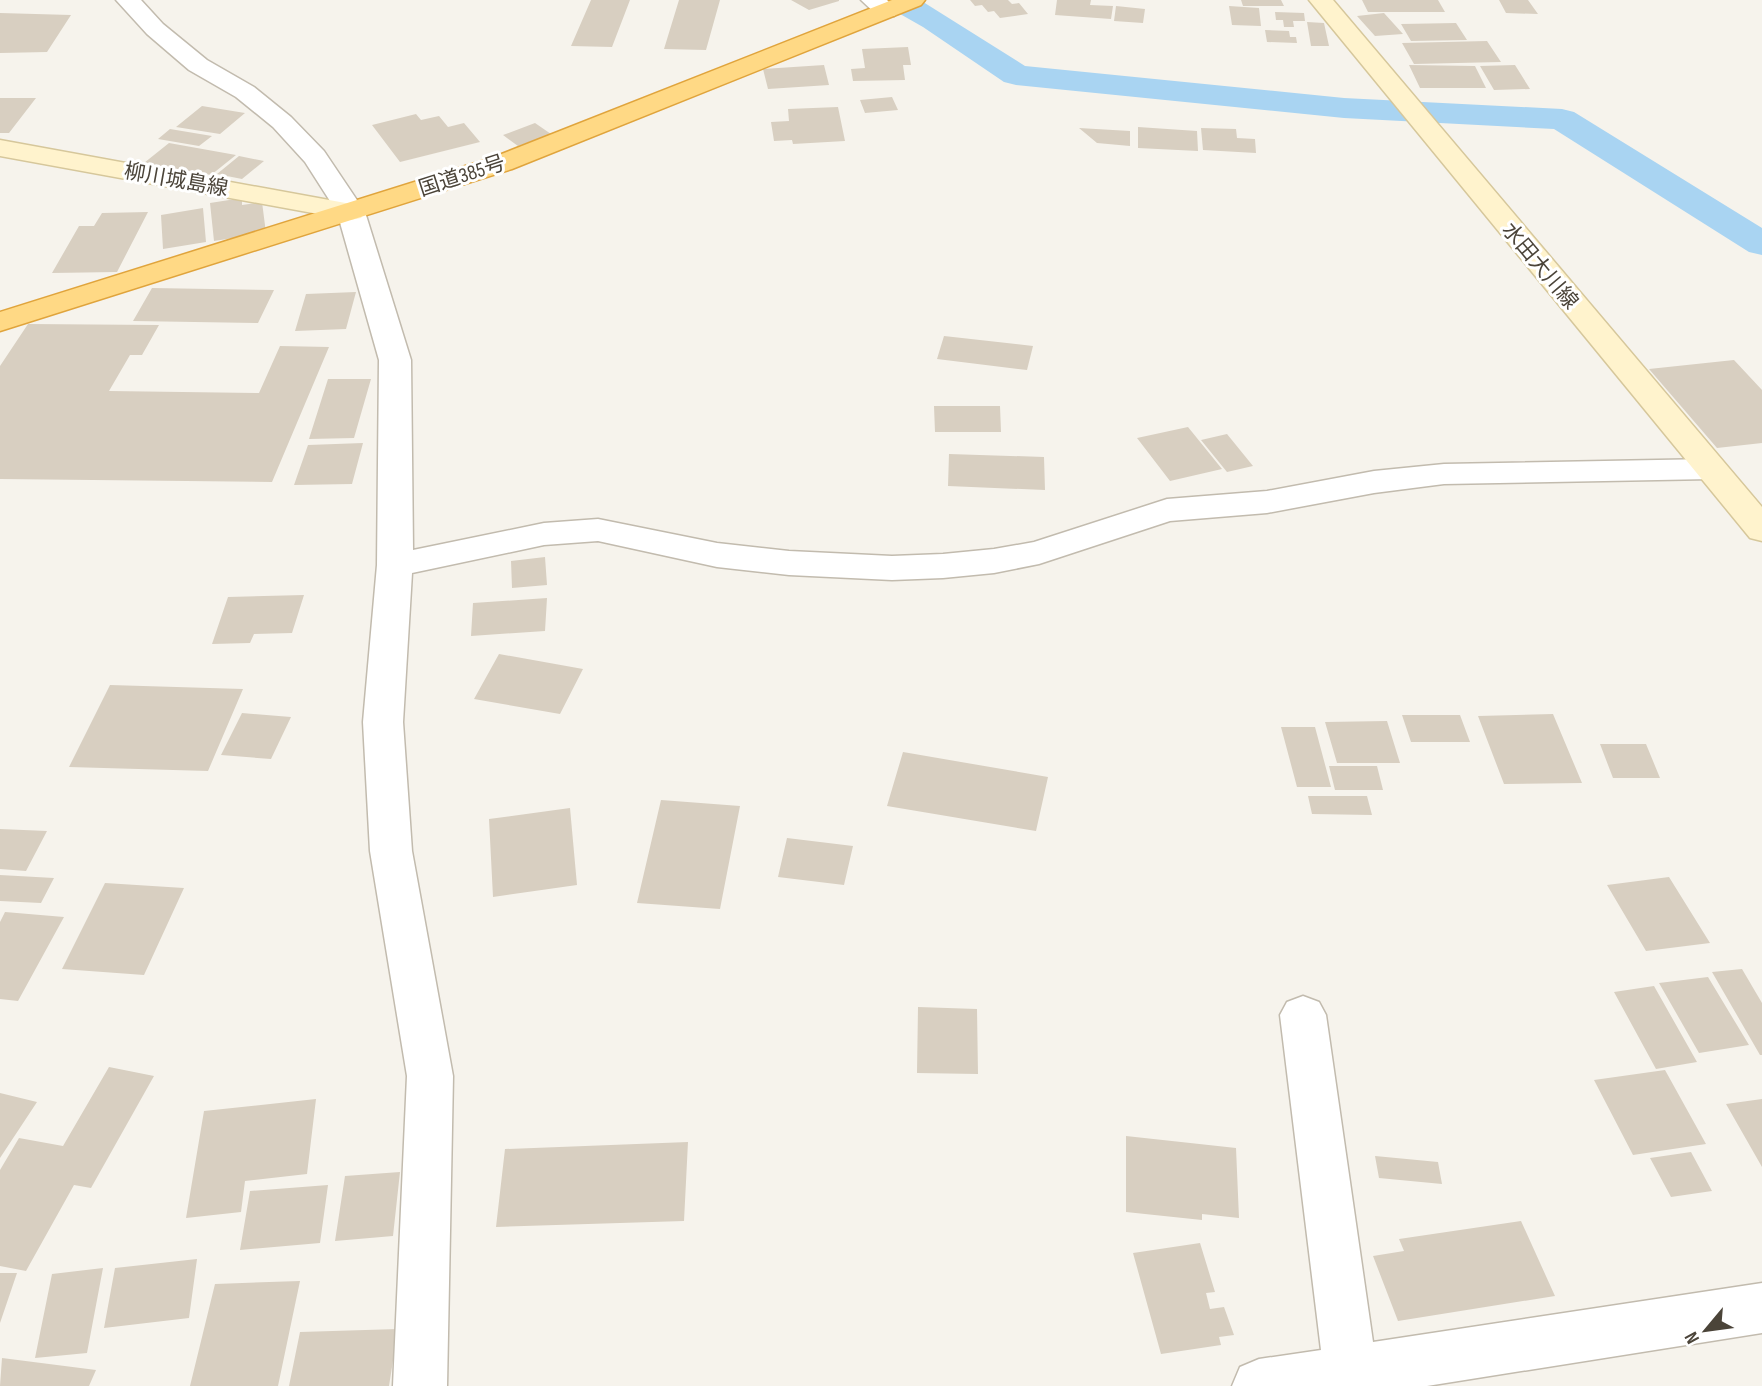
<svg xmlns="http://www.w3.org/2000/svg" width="1762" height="1386" font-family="'Sofia Sans Condensed','Noto Sans JP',sans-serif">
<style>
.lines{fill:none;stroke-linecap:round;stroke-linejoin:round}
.canal{fill:#a9d4f2;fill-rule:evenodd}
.building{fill:#d8cfc1}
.minor-casing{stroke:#c2bbae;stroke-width:3}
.secondary-casing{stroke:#d6c79b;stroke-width:3}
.trunk-casing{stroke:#e0a43c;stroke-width:3}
.minor{fill:#fff;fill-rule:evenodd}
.secondary{fill:#fff3cd;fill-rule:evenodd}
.trunk{fill:#ffd985;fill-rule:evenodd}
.labels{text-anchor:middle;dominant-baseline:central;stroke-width:6;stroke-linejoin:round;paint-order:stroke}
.far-street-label{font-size:21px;fill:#4b4439;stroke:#fff}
</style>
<rect width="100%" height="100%" fill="#f6f3ec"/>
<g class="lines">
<!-- canal -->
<path class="canal" d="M882,0h38l105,66 319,32 218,11 12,3 188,116v27l-13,-3 -195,-123 -210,-11 -328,-33 -12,-3 -81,-55 -37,-21z"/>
</g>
<!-- building -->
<path class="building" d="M591,0h39l-18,47 -41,-1z
M679,0h41l-14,50 -42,-1z
M791,0h48v1l-30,9z
M970,0h38l4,4 7,-1 9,11 -28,4 -6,-7 -6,1 -6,-7 -7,1z
M1057,0h34l-1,5 23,1 -2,13 -56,-4z
M1241,0h40l3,6h-41z
M1362,0h76l7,12h-77z
M1499,0h29l10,14 -32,-1z
M1116,6l29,3 -2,14 -29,-2z
M1229,6l30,2 2,18 -29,-1z
M1275,12l29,1 1,8h-12l1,6h-10l-1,-7h-7z
M0,13l71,2 -24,37 -47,1z
M1384,13l19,21 -28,2 -18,-20z
M1307,22l17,1 5,23h-18z
M1456,23l11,17 -56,1 -10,-17z
M1265,30l24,1 1,6h6l1,6 -30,-1z
M1487,41l14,21 -87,2 -12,-21z
M908,47l3,18h-8l2,15 -52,1 -2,-12 14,-1 -3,-19z
M824,65l5,20 -61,4 -5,-20z
M1409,65l66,1 11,22h-66z
M1515,65l15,24 -36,1 -14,-24z
M892,97l6,13 -33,3 -5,-13z
M0,98h36l-27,35h-9z
M202,106l43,7 -25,21 -44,-7z
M838,107l7,34 -52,3 -1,-4 -18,1 -3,-19 18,-1 -1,-12z
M416,114l5,6 18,-4 9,11 16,-4 16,19 -80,20 -28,-37z
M535,123l16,11 -33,12 -15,-11z
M1138,127l59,4 1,20 -60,-3z
M1079,128l51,3v15l-33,-3z
M1201,128l35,1 1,9 18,1 1,14 -53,-3z
M170,129l42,7 -13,10 -41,-7z
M169,143l67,12 -25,20 -67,-12z
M239,156l25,5 -22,18 -25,-5z
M242,198v7l20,-3 4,31 -52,8 -4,-38z
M203,208l3,34 -43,7 -2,-34z
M148,212l-31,60 -65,1 27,-47h15l8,-13z
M152,288l122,2 -16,33 -125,-2z
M356,292l-10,37 -51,2 11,-37z
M28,324l131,1 -17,30h-12l-21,36 150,2 21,-47 49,1 -57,135 -272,-3v-113z
M944,336l89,10 -6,24 -90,-11z
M1734,360l28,30v53l-45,5 -68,-79z
M328,379h43l-17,59 -45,1z
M934,406h66l1,26h-66z
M1188,427l34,42 -52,12 -33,-43z
M1227,434l26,32 -26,6 -26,-32z
M363,443l-11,41 -58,1 14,-40z
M949,454l95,3 1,33 -97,-4z
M545,557l2,28 -35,3 -1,-27z
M304,595l-12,38 -38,1 -4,9 -38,1 16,-47z
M547,598l-2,33 -74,5 2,-33z
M499,654l84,15 -23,45 -86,-15z
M110,685l133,4 -35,82 -139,-4z
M242,713l49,4 -20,42 -50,-4z
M1553,714l29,69 -78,1 -26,-68z
M1402,715h58l10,27h-59z
M1387,721l13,42h-63l-12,-41z
M1281,727h34l16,60h-34z
M1600,744h46l14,34h-47z
M903,752l145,25 -12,54 -149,-25z
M1329,766h48l6,24h-48z
M1308,796h59l5,19 -60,-1z
M661,800l79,6 -20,103 -83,-6z
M570,808l7,77 -84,12 -4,-78z
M0,829l47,2 -21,40 -26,-2z
M787,838l66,8 -9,39 -66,-8z
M0,875l54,3 -13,25 -41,-2z
M1669,877l41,66 -64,8 -39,-66z
M105,883l79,5 -40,87 -82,-6z
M5,912l59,5 -46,84 -18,-2v-77z
M1742,969l20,34v52h-2l-48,-83z
M1708,977l41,68 -50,8 -40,-70z
M1654,986l43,76 -41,7 -42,-77z
M918,1007l59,2 1,65 -61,-1z
M109,1067l45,9 -63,112 -17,-3 -48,86 -26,-5v-96l19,-32 44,8z
M1665,1070l41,74 -73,11 -39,-75z
M0,1093l37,9 -37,56z
M316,1099l-9,75 -62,7 -4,31 -55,6 18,-107z
M1762,1099v68l-36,-63z
M1126,1136l110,12 3,70 -37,-4v6l-76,-8z
M688,1142l-4,79 -188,6 9,-78z
M1691,1152l21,39 -41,6 -21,-39z
M1375,1156l63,6 4,22 -63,-6z
M400,1172l-7,64 -58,5 10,-65z
M328,1185l-8,58 -80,7 10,-59z
M1521,1221l34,75 -157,25 -25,-65 31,-5 -5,-12z
M1200,1243l15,49 -9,1 4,16 14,-2 10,28 -15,2 2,8 -60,9 -28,-101z
M197,1259l-8,59 -85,10 11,-60z
M103,1268l-16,85 -52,5 17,-84z
M0,1273h17l-17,50z
M300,1281l-22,105h-88l25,-102z
M398,1329l-9,57h-100l11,-54z
M2,1358l94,12 -7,16h-89z"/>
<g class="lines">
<defs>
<path id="minor" d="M116,0h25l22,24 44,36 47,27 37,30 33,34 41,61 46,148 2,190 131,-27 54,-4 119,24 72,8 103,5 51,-2 51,-5 40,-7 133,-43 100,-8 107,-20 70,-7 267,-5 12,3 5,7 -5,7 -12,3 -267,5 -70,9 -107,20 -97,8 -131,43 -45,9 -51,5 -51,2 -103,-5 -72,-8 -119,-26 -54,4 -132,28 -9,149 9,129 41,225 -6,310h-54l14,-310 -37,-225 -7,-129 14,-157 2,-205 -42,-148 -32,-50 -32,-35 -37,-30 -47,-27 -42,-36z
M861,0h26l11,11 -4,5h-16z
M1303,996l16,6 7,13 47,327 389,-59v50l-335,53h-195l8,-19 19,-8 62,-9 -41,-335 7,-13z"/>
<path id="secondary" d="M1309,0h24l429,507v34l-12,-3z
M0,140l351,64 10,2 4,6 -4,6 -10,2 -351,-64z"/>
<path id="trunk" d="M892,0h33l-4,5 -409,164 -512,162v-19l494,-155z"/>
</defs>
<!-- minor casing -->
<use href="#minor" class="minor-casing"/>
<!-- secondary casing -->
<use href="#secondary" class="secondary-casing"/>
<!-- trunk casing -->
<use href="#trunk" class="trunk-casing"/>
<!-- minor -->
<use href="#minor" class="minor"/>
<!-- secondary -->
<use href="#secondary" class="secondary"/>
<!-- trunk -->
<use href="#trunk" class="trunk"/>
</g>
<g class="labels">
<!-- far-street labels -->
<g class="far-street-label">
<text transform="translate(462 176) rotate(-18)">国道385号</text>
<text transform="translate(176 180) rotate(10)">柳川城島線</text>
<text transform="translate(1540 266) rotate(50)">水田大川線</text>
</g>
</g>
<!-- north arrow -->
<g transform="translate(1706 1330) rotate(241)" stroke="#ffffff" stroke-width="5" paint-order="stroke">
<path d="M0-5L12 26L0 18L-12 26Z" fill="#4b4439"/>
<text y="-10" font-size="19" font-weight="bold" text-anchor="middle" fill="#4b4439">N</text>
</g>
</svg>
